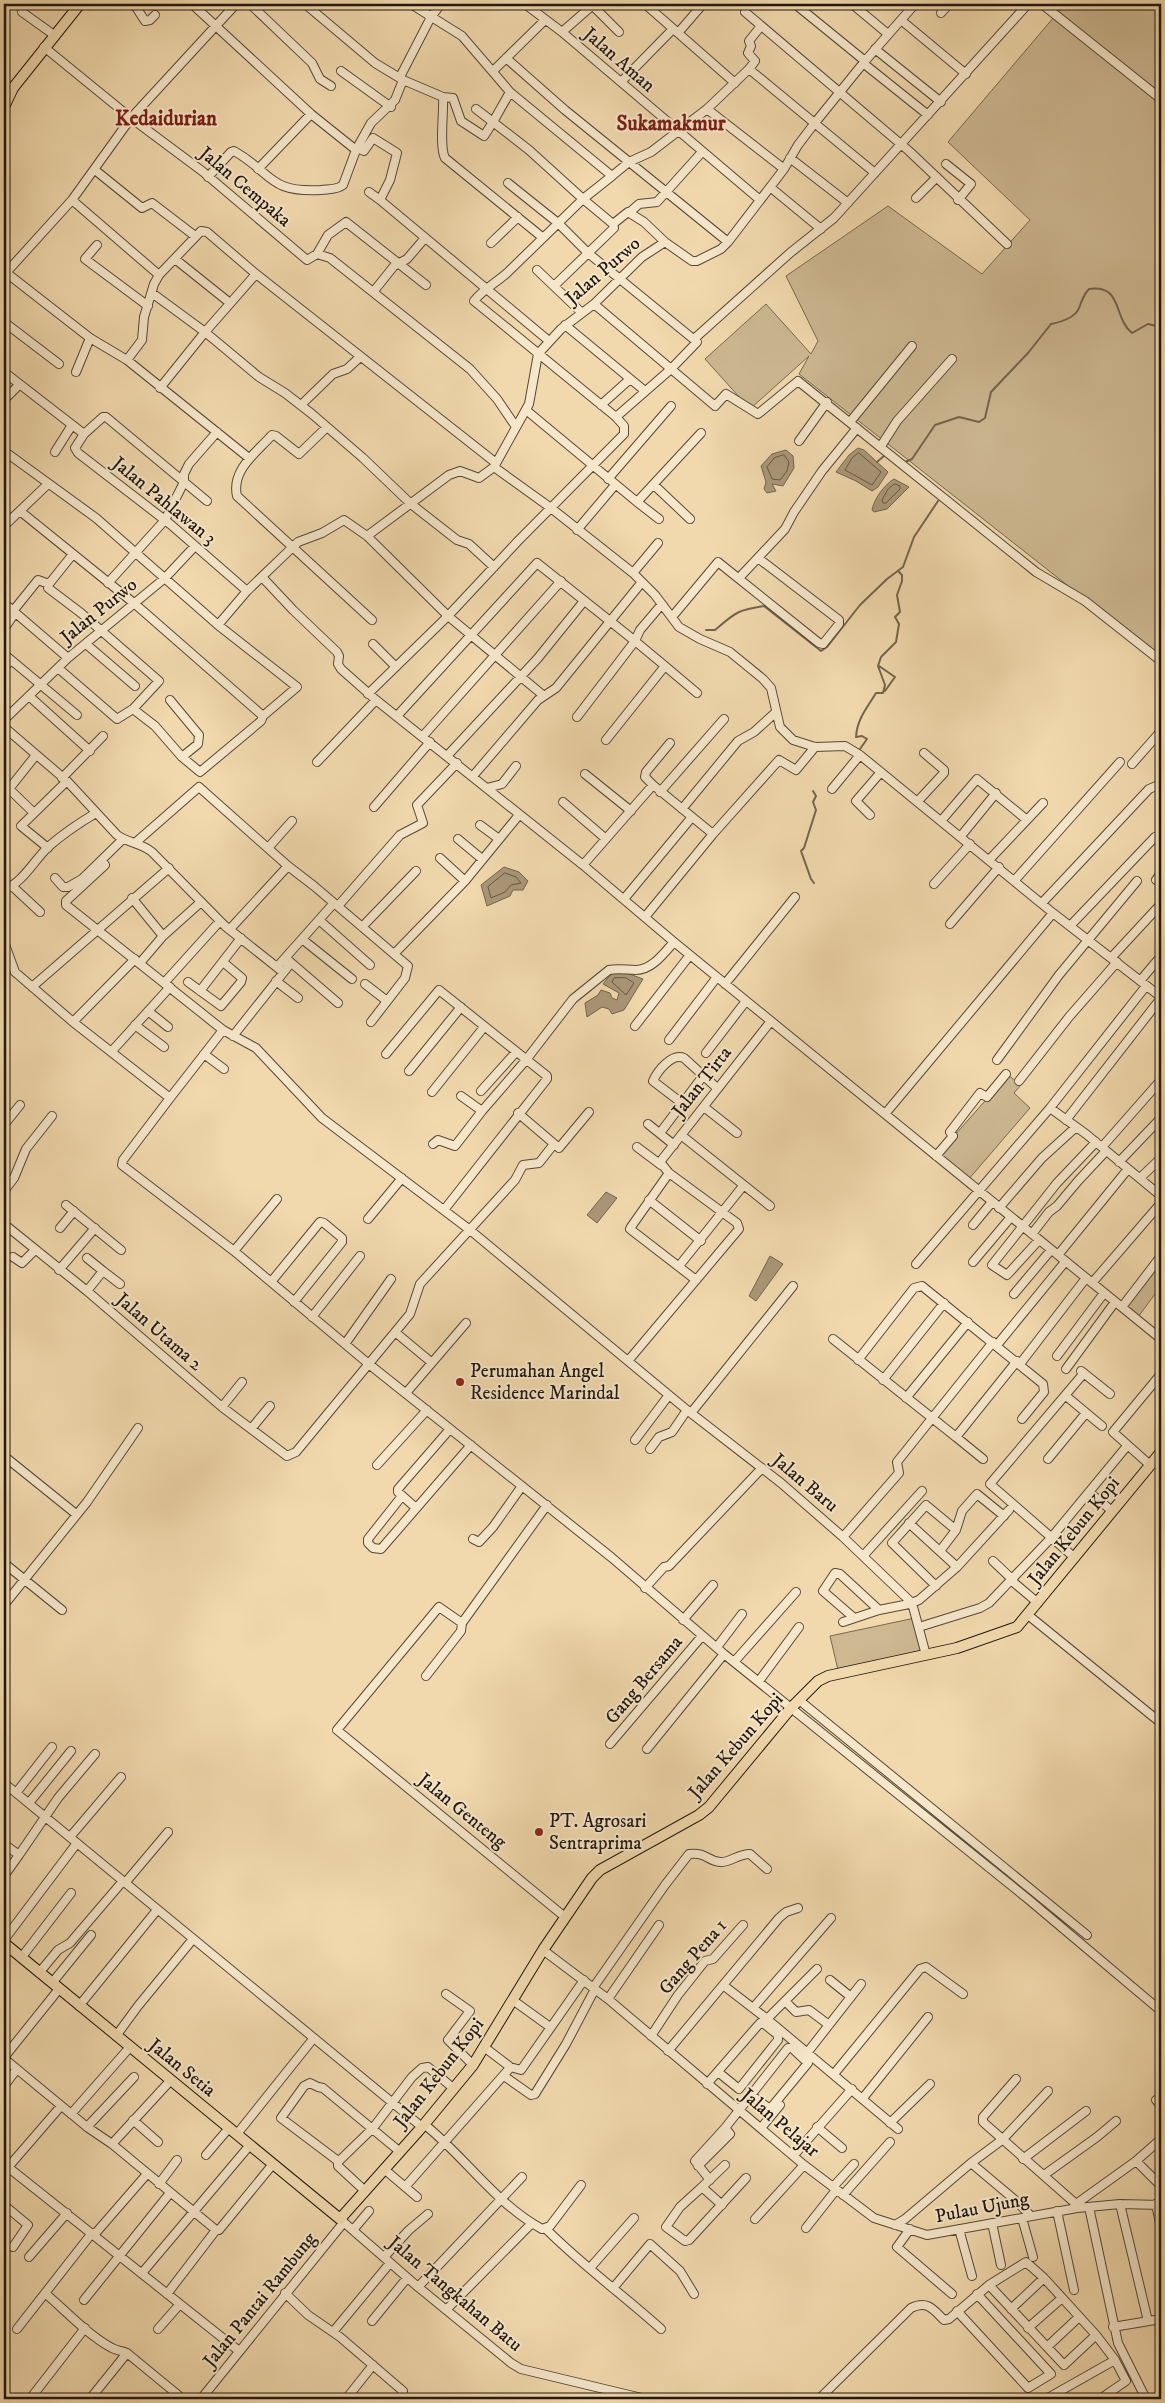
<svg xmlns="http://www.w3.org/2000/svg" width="1165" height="2403" font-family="'IM FELL DW Pica',serif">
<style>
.green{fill:#cdb892;stroke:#766851}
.water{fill:#aa9778;stroke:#73644e}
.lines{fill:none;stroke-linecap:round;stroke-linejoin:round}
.shore{stroke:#655744;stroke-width:1}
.stream{stroke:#73644e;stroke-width:2}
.minor-casing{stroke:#544837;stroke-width:10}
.major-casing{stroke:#201710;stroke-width:12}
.minor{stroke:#f6e6ca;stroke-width:8}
.major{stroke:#f1d9ad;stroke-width:10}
.poi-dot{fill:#8f2418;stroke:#f6e6ca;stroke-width:2}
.labels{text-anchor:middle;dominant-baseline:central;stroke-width:4;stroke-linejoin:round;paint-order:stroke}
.street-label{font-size:19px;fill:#201710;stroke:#f6e6ca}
.poi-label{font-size:19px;fill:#201710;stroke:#f6e6ca;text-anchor:start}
.quarter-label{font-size:21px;font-weight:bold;fill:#7a1f14;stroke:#f6e6ca}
</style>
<rect width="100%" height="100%" fill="#f1d9ad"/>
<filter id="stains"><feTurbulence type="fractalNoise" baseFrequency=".004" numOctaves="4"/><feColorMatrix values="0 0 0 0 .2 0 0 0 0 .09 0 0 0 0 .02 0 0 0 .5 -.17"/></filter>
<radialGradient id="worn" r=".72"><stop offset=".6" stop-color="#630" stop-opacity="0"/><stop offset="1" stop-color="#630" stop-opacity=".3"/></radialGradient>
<!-- green -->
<path class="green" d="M1065,4h96v655l-362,-285 10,-18 -59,53 -45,-50 61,-55 45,50 7,-13 -32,-65 102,-70 94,68 48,-54 -82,-78z
M1008,1075l13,10 -7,8 16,15 -62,72 -30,-26z
M1161,1261v25l-23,31 -12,-9z
M915,1618l7,33 -84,19 -8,-34z"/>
<!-- water -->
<path class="water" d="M858,448l6,2 24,22 -10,15 -6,4 -16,-10 -20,-9 13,-17z
M786,450l7,6 1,12 -11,18 -11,-2 4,7 -9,2 -3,-4 2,-7 -5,-16 11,-12z
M894,479l15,8 -22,22 -13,3 -2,-2c2,-11 12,-25 22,-31z
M504,867l15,5 9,9 -5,9h-10l-3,6 -23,10 -6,-21z
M612,973h15l16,6 -19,31 -12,4 -3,-5 -7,-2 -15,10 -2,-14 13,-8 3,-5 9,3 2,5 5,2 2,-7 -16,-9z
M606,1192l11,6 -20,25 -10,-8z
M770,1256l13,8 -27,37 -7,-5z"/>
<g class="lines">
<!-- shore -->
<path class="shore" d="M859,453l22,19 -9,13 -27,-15 7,-12z
M784,455l5,7 -2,9 -7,9 -8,-1 -5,-12 7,-9z
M895,484l5,2v3l-14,14h-3l-1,-3 6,-11z
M505,873l11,4 5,6 -10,2 -6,7 -14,6 -3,-11z
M626,978l8,5 -8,12 -14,-13 2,-4z"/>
<!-- stream -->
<path class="stream" d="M877,462l8,-7 12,9
M905,462l7,-3 23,-34 24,-8 20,5 6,-4 6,-26 37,-39 23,-29c10,-2 24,-6 28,-16 3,-7 4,-13 10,-19 34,-5 24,29 43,44l16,-9 13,3
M706,630h9c20,-17 22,-20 49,-24l57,45 6,-4 33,-42 27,-26 16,-12 11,-30 24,-36
M879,666l16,11 -10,14
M860,749l7,-10 -5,-3 -6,1c1,-18 11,-29 20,-44h7l2,-8 -7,-19 3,-9 15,-15 3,-18 -4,-7 5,-5 -3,-17 5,-14v-6l-4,-4
M813,791l3,5 -3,6 3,8 -12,38 -3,3 10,28 3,4"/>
<defs>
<path id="minor" d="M134,4l11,17 5,-1 5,-5
M192,4l119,110 45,36 -13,35c-6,5 -15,4 -22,5 -53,3 -48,-17 -87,-39l-3,1 -23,25
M250,4l62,59 8,16 11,7
M305,4l70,59 28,17 40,17c1,16 -4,50 2,61l97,79
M411,4l51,32 48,56 102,84 17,-14 22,-10 56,-43 42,-40 126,104
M525,4l37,28 198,168
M645,4l90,79
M795,4l70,57
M852,4l36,30
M1042,4l119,95
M592,5l27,27
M22,12l32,23
M745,12l164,139 98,93
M941,13l8,-9
M901,20l65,54
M562,32l32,-28
M678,33l25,-29
M44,47l87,71 71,53 105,89 10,-6 13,4 140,111 27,30 19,28
M875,49l66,53
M506,58l59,52 163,132
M863,63l65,52
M749,69l6,-8 -7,-8 3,-7 -2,-5 12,-15
M341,71l50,36
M493,71l52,-51
M400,77l31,-60 10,-13
M621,82l52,-53
M510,92l-17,30 36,28 54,49 29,-23
M443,97l10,1 8,23 23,15 9,-14 -17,-13
M707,109l77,60
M357,148l7,3 9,-13 24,15 -7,27 -10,20 169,141
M356,150l15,-27 24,-23 8,-20
M790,158l58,45
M946,164l25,20 -13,16
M258,169l53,-55
M95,170l47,38 10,-5 43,33
M508,183l50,40 30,30 109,89 -26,27 -55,48
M770,187l51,42
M369,192l11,8
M916,198l20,-20
M72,200l87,75
M630,212l9,-8 18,-2 45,-50
M491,243l27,-26
M97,245l-12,14 63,47
M317,254l11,-19 18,-13 80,63
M175,259l55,44
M537,270l45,43
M4,271l86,67 37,22 122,98
M4,275l68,-75 59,-82 105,-114
M554,286l60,-58 -1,-4 15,-12 16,10 21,20
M374,291l20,-25 13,-7 18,-21
M152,293l53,39 54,45 26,16 27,21 51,44 48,46 46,36 12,4 25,23
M594,304l121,102 11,-12 32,20 40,-33 238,191 49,29 76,60
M4,322l55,42
M565,325l80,66
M694,339l96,-86 44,-35 194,-214
M127,360l15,-20 2,-23 10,-33 5,-9 42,-44 6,1 49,42
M4,372l80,62
M76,372l14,-34
M160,388l45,-56 51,-58 240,189
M4,400l15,-15
M301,405l32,-31 14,-5 13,-12
M601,405l29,-26
M526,410l111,92
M850,422l62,-76
M327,427l-28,27 -23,-18 -4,-1c-15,17 -41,35 -35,61l135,124
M799,441l28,-39
M881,446l16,-25 55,-62
M4,451l92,67 122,107 79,62 -34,29 -2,5 -61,51 -18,-15 -27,-31 -22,-17
M55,452l17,-27
M494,467l57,41 82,65 22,22 24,32 21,12 30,13 33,27 8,9 9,39 13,13 22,7 30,-1 15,9 193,158 108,84
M608,479l63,-73
M654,485l36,34
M207,501l-101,-84h-3l-19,17 -9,14 3,5 92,71 77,67
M20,511l115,93 128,112
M659,519l-22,-17 64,-69
M4,526l44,-42
M577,530l38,-45
M4,534l1,2 -1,2
M367,536l82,-61 11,-4 19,7 15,-11 35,-63 9,-50 23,-25 33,-25 48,-47 23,-15 27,19h5l24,-12 7,-7 56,-73 14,-24 16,-21 51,-63 50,-57
M633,573l25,-30
M263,578l30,32 44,42 2,4 -1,8 3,5 35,31 207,165 91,77 487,397
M739,578l46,-49 9,-17 28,-41 35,-43
M108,583l57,-63 19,-38v-8l5,-10 28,-32
M4,603l64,55
M13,611l25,-31 11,4
M672,617l46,-55 101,81 4,1 16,-20v-4l-81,-62
M218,625l29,-34 51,-49 24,-9 22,-13 23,16 81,80 96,80
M4,629l11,-16
M86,644l49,42
M373,644l22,22
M4,654l73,61
M665,666l32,27
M4,668l7,-8
M58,668l59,51 16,-10 26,-28 -78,-68 -33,-25 1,-4 24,-30
M368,694l80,-78 70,-75 106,-107v-8l-8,-9 -142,-116c9,-12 22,-18 33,-28l76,-74 30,25
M29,696l61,55
M170,700l29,35 -1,9 -16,13
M397,716l140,-153 98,78 -58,76
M4,720l64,-62 97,-80 30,-32
M4,727l63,54 50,54c11,8 24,8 35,17l73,74 58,46
M423,736l138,-155
M606,740l59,-74 -30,-25 5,-11 22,-26
M447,756l91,-98 46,-57
M317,762l59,-62
M1132,764l29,-33
M585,774l46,37
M473,776l65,-76 18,-12 86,-106
M62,778l41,-42
M4,784l30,29
M653,785l-8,-8 1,-5 24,-29
M487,788l15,-4 14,-18
M9,789l27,-34
M832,789l28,-34
M660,792l64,-73
M918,801l26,-28v-3l-20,-17
M563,802l43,37
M374,807l56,-65
M682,809l56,-68 16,-9 21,-19
M870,815l-14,-14 25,-29
M941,821l36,-42 50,41
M480,825l19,14
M961,836l35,-43
M458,839l24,20
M135,843l64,-56 89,79 26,20 94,80 -3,12 -34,44
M48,848l-27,-22 46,-45
M268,848l24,-27
M440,858l25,23
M990,859l53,-56
M102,860l3,5 -39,36v4l157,125 33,18 66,70 148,112 217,180 94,73 62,54 69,66 14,52
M583,865l70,-80 60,49
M55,878l8,9h5l14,-8 41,-40
M1015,880l105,-118
M1156,880l5,-7
M934,884l36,-40
M12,886l28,26
M4,890c20,-9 29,-28 44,-43 15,-13 31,-24 48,-34
M132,898l31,38
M624,899l68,-82
M1042,903l107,-114 12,-5
M338,906l62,-71 23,-12 -6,-18 40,-42
M645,917l68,-83 66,-74 17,10 19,-23
M319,920l51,45
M950,924l49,-57
M1070,926l85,-89
M362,927l54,-56
M230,929l58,-63
M302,939l50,40
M4,942l11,30 58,50 97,76 -47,62 -1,5 112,86 136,114 241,192 113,97 304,245 133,112
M395,953l70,-72 54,-66
M1111,958l50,-54
M288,960l50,43
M140,963l23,-27 38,-34
M277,967l57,-64
M276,981l22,17
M1140,981l21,-25
M165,982l55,-61
M188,982l33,24 20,-24 1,-4 -19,-16
M365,984l22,17
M725,984l70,-87
M32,987l137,-119
M200,991l41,-53
M148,1011l20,16
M73,1022l62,-63
M135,1025l29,22
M635,1026l55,-71
M233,1036l58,-73
M669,1040l48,-63
M112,1051l58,-64
M706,1053l40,-52
M204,1054l20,15
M386,1054l53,-64 108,86v3l-103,131
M997,1060l62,-85 78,-94
M409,1071l52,-64
M1019,1081l50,-64 48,-55
M481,1091l35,-39
M432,1092l52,-65
M461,1096l21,15 44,-51 47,-61 36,-29c9,-2 18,0 27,0 16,0 28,-17 38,-28
M170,1098l53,-68
M683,1104l-30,-23c5,-11 19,-28 31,-23l33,30
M704,1107l33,26
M1050,1108l36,26 75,62
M518,1113l41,35 30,-36
M885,1114l168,-201
M1066,1120l95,-122
M648,1124l26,21
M4,1125l16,-20
M660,1133l43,-57
M681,1135l89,71
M433,1144l5,-4 17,6 27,-35
M637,1147l24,18
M1102,1147l59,-67
M936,1156l17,-20 -3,-4 30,-39 7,4 19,-23
M1119,1162l42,-44
M1140,1178l21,-20
M4,1191l10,-13 12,-29 26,-33
M649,1200l52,41
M66,1205l55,45
M999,1208l43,-50 34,-31
M368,1219l34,-41
M4,1224l83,67 135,116 65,49 9,-4 114,-138 10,-30 95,-104 8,-15 16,-2 15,-19
M973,1225l19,-23
M60,1228l14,-17
M1032,1234l17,-22 8,-6 21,-25 28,-30
M1039,1240l-32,35 -15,-10 65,-82 39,-41
M234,1251l43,-52
M1058,1255l70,-86
M13,1257l9,6 13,-13
M87,1258l16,13
M973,1262l38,-45
M916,1264l134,-156 96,-122
M679,1266l64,-80
M59,1270l36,-42
M696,1280l-66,-51 1,-2 38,-54 -9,-11 111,-141
M271,1282l49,-60 4,1 18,15v4l-48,60
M1092,1283l69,-80
M87,1291l16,-20 17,13
M1014,1294l37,-44
M1122,1307l39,-51
M312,1317l48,-61
M395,1332l36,30
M833,1339l123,98 61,-76
M345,1344l46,-65
M997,1345l68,-83
M1057,1356l47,-63
M858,1360l56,-72 8,-2 121,98 1,8 -22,27
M628,1361l111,-132 -2,-6 -68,-50
M1020,1364l66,-86
M1066,1369l49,-67
M1081,1371l29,23
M883,1380l61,-77
M406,1393l60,-70
M1066,1396l36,30
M906,1398l62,-76
M222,1407l20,-25
M691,1413l102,-127
M251,1429l19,-23
M956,1437l27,22
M635,1440l34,-45
M650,1449l9,-12 13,-5 15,-22
M4,1456l72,58
M1048,1459l38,-46
M377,1465l50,-55
M1150,1465l-37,-33 48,-58
M1089,1492l23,19
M402,1496l-34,43v4l5,5 8,1 90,-104
M416,1508l-18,-16v-3l52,-60
M909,1523l48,44
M843,1537l56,-64 -2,-11 96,-120
M473,1539l6,3 14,-15 29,-41
M940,1551l16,-21 6,-19 15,-17 27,22
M864,1555l58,-64
M1075,1558l-85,-74 94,-111
M993,1561l20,19
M4,1563l58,47
M1012,1581l26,22
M936,1586l-44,-43 34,-38 30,25
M645,1588l19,-21 5,-1 93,-98
M4,1605l83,-103 51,-74
M1028,1615l133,108
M853,1617l-30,-26 12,-18 5,1 39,36
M683,1620l30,-35
M843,1622l36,-12 30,-6 10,-4 38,-33 52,-57
M462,1623l-23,-16 -102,123 228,187
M919,1627l61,-19 9,-5 62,-65 76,-92
M717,1647l25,-33
M734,1662l62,-70
M426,1676l35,-45 1,-8 85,-118
M759,1681l40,-54
M799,1700l288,235
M610,1744l92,-108
M647,1749l77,-95
M4,1783l418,344
M16,1793l36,-46
M29,1803l42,-52
M70,1837l51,-60
M4,1844l15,11 -15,21
M19,1855l39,-57 37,-44
M125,1883l43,-51
M4,1940l73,-97
M543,1950l65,49 196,166 70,53 53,17 150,-27 43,-4 41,1
M21,1958l50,-65
M39,1973l19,-23 12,-7 53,-62
M830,1980l21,17
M52,1983l39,-48
M723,1985l44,34 131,110
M593,1988l72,-103 24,-31c18,-2 18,7 31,8 9,1 18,-8 30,-8l17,15
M59,1989l-53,66v5l81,67 25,17 104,86
M446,1994l24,17 -22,29 25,25
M608,1999l51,-74
M514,2001l36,26
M785,2001l11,11 13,-2 20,15
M79,2006l78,-96
M753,2008l78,-90
M767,2019l50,-50
M116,2036l22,-30 55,-67
M651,2036l27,-41 27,-34 8,-2 30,-34
M668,2051l111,-133 7,-6 12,-4
M807,2053l54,-69
M510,2067l11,3 63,-90
M834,2074l86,-105 6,-2 37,27
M504,2076l27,19 4,-1 31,-50 29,-55
M1016,2079l-33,38v5l93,82 1,4
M707,2084l53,-61h3l15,12v5l-39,49 -21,-17
M4,2086l13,-17
M863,2098l65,-81
M1156,2100l5,6
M71,2114l59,-67
M133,2120l25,22
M890,2123l40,-39
M424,2124c41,33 72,80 118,105l8,-3 31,-41
M87,2127l47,-50
M817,2127l25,21
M761,2128l19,-23
M237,2134l76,-95
M112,2144l58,-63
M206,2155l23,-27
M794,2155l58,-66
M1023,2159l63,-48
M339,2161l34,-33 39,-51 10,-9 6,-1 25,21
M1136,2161l25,25
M971,2163l44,37 16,16
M4,2164l235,187
M698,2166l32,-32 -5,-6
M384,2169l33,28
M4,2172l57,-66
M1044,2175l53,-38 19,-16
M710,2180l-15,-19 30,-33 63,-80h4l16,15 -38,46 -19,-14
M159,2184l18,-24
M405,2187l104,-118v-3l-25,-19
M702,2187l-22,20 -14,20 19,14 4,-1 57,-62
M833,2187l21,-23
M365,2191l-27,-25v-5l-57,-43 23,-32 6,-3 8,4 5,1 76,63
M843,2195l47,-53
M1076,2204l60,-43 25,-22
M1120,2204l28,117
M1156,2204l5,24
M4,2205l24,20 -15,22
M722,2205l-20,-18 23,-22
M1089,2207l29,136 28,56
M1057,2211l17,79
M1022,2218l11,39
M340,2219l78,68 93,76 10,6 125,30
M755,2219l49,-54
M992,2223l9,42
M895,2225l10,-6 66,-56 31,-23 46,-49
M806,2228l30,-38
M546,2229c36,36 77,66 115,100
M910,2229l-13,18 55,47
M959,2229l13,47
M353,2230l16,-19
M94,2235l53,-61
M29,2257l38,-44
M384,2257l25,-27 19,-16
M590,2268l44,-50
M142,2273l108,-128
M418,2287l104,-110
M614,2287l36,-43 30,27 14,23
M285,2293l23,22 32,22 63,54 -3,8
M46,2294c21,18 42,41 66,54 5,3 9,2 15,5l56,46
M167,2294l49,-64h3l54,-66
M84,2300l86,-107
M1011,2309l33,-31
M446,2310l86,-87
M957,2311l71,77 23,-14 -74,-80
M372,2321l35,-43
M1113,2327l48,-8
M1028,2328l34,-30
M17,2329l75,-96
M158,2329l22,-25
M333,2332l57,-69
M1096,2335l19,25 11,21 -26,18
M1047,2347l32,-30
M30,2399l55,-71
M90,2399l37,-46
M201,2399l143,-177
M346,2399l27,-34
M731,2399h1
M819,2399l92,-91c16,-8 22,1 33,12l5,-1 40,-34 37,-23 18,16 52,57 -32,30 -75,-80
M1046,2399l69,-39"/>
<path id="major" d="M4,107l9,-19 67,-84
M4,1943l336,276 82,-92 51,-62 70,-115 49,-72 8,-8 99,-55 10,-8 82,-99 27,-27 10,-5 129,-28 60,-21 144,-175"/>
</defs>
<!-- minor casing -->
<use href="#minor" class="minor-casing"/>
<!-- major casing -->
<use href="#major" class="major-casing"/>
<!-- minor -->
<use href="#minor" class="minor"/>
<!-- major -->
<use href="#major" class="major"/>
</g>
<!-- markers -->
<g class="poi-dot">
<circle cx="460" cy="1382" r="5"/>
<circle cx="539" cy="1832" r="5"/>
</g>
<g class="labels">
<!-- street labels -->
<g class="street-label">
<text transform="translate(619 60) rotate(41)">Jalan Aman</text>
<text transform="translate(245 187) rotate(40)">Jalan Cempaka</text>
<text transform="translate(603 271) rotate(-41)">Jalan Purwo</text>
<text transform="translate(164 501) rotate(39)">Jalan Pahlawan 3</text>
<text transform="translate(99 611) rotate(-39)">Jalan Purwo</text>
<text transform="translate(702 1082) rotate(-52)">Jalan Tirta</text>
<text transform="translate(159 1332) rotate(41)">Jalan Utama 2</text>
<text transform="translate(805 1483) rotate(40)">Jalan Baru</text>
<text transform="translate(1074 1531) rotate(-51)">Jalan Kebun Kopi</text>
<text transform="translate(644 1680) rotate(-50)">Gang Bersama</text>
<text transform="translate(736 1746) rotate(-49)">Jalan Kebun Kopi</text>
<text transform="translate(462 1811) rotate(39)">Jalan Genteng</text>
<text transform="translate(693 1957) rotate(-49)">Gang Pena 1</text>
<text transform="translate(182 2068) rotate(39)">Jalan Setia</text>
<text transform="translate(439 2073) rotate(-52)">Jalan Kebun Kopi</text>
<text transform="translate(780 2123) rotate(40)">Jalan Pelajar</text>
<text transform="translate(982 2208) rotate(-11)">Pulau Ujung</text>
<text transform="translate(455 2294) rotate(40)">Jalan Tangkahan Batu</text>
<text transform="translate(260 2300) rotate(-51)">Jalan Pantai Rambung</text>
</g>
<!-- poi labels -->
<g class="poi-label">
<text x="470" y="1371">Perumahan Angel<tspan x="470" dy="22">Residence Marindal</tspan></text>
<text x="549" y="1821">PT. Agrosari<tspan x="549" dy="22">Sentraprima</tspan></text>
</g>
<!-- quarter labels -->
<g class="quarter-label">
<text x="166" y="119">Kedaidurian</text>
<text x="671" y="124">Sukamakmur</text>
</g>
</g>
<!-- margin -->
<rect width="1165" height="2403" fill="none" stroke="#f1d9ad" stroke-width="20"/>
<rect x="5" y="5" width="1155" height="2393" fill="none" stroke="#201710" stroke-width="2.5"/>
<rect x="10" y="10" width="1145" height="2383" fill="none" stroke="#201710"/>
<rect width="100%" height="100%" filter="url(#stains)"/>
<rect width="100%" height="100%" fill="url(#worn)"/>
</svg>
